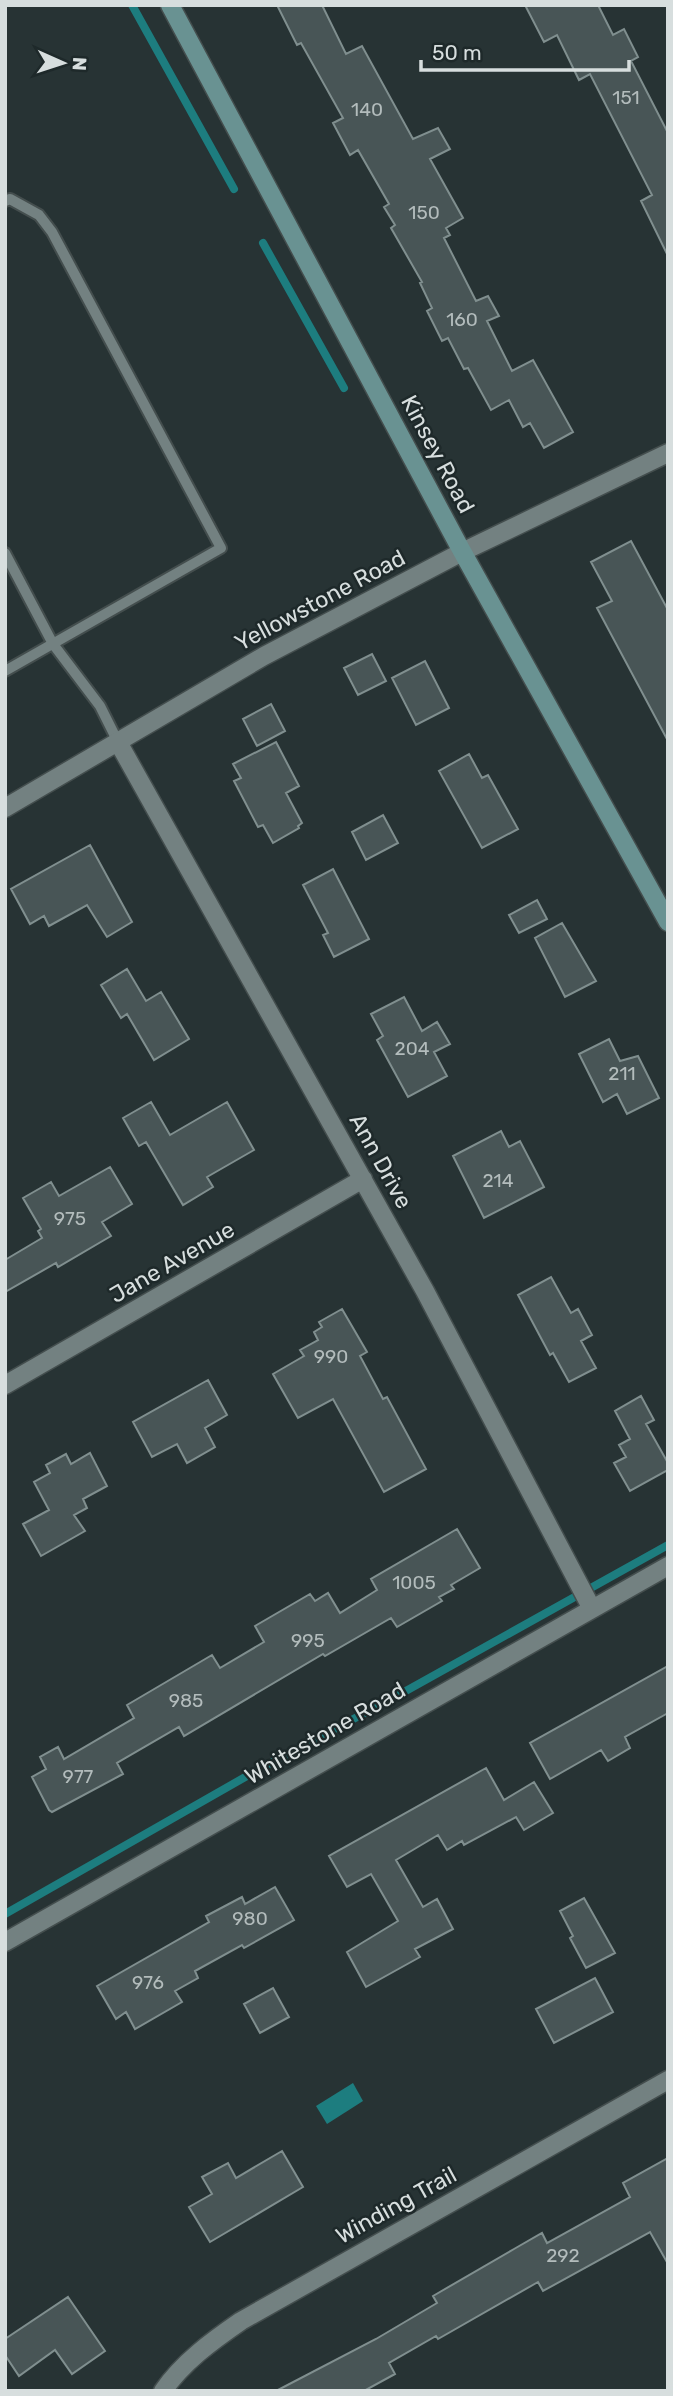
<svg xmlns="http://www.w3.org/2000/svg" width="673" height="2396" font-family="Rubik,sans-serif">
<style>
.water{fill:#1d7d7f}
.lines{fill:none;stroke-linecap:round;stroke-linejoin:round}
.stream{stroke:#1d7d7f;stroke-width:8}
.building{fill:#485556;stroke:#808f8f;stroke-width:2}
.lane-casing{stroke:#444e4e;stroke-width:14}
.street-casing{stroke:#444e4e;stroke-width:21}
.secondary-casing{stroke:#444e4e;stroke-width:21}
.lane{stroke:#738181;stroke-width:10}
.street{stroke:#738181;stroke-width:18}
.secondary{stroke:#699292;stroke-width:18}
.labels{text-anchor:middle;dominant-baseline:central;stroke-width:5;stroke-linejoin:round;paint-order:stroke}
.number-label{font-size:19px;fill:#b3bcbc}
.street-label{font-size:23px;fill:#d7dede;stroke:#1e292a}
</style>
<rect width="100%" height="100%" fill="#273334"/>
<!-- water -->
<path class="water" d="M353,2083l10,18 -36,23 -11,-18z"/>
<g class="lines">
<!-- stream -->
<path class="stream" d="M132,5l102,184
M263,243l81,145
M5,1914l249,-142 150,-80 264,-147"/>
</g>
<!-- building -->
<path class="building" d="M277,5h45l24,49 16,-8 51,93 25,-11 12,21 -20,10 33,59 -17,10 4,7 -6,3 32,63 12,-5 11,20 -12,5 25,50 21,-11 40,72 -29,16 -14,-25 -7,4 -14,-27 -18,10 -23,-42 -4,1 -16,-31 -6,3 -15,-30 5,-3 -12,-25 2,-1 -31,-54 4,-3 -11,-18 5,-3 -31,-54 -8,5 -17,-32 10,-5 -42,-75 -4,2z
M525,5h73l15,30 11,-6 14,28 -7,4 37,72v123l-27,-55 11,-6 -62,-121 -11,6 -22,-45 -13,7z
M631,541l37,69v131l-71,-133 15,-7 -21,-39z
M372,654l14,27 -28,14 -14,-27z
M425,661l24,47 -33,17 -24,-47z
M271,704l14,27 -28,15 -14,-27z
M276,742l23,44 -13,7 16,30 -4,3 1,2 -26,15 -10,-18 -5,2 -24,-46 7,-3 -8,-14z
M469,754l13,24 6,-3 30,54 -36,19 -43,-77z
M383,815l15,28 -32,17 -14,-28z
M90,845l42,77 -25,15 -20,-32 -38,21 -5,-10 -14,8 -19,-35z
M333,869l36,70 -35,18 -11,-22 5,-2 -25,-48z
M537,900l10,19 -28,14 -10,-18z
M562,923l34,58 -31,16 -30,-59z
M127,969l19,32 15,-9 28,47 -35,21 -27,-46 -6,4 -20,-33z
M404,997l18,34 15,-9 13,22 -16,8 13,24 -39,21 -31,-57 6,-4 -12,-22z
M609,1039l11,22 18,-5 21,42 -32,16 -10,-20 -14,8 -24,-48z
M151,1102l19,33 57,-33 27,48 -47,27 6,10 -30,18 -37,-63 -7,4 -16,-28z
M501,1131l8,16 11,-6 24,46 -60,31 -31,-62z
M110,1167l22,37 -30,18 9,14 -53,31 -2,-4 -51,29v-32l37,-22 -4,-7 3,-2 -18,-31 28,-16 8,14z
M551,1277l20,36 7,-4 14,26 -11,6 15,27 -27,14 -16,-29 -3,2 -32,-60z
M342,1309l25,43 -7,4 23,43 4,-2 39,72 -42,23 -51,-93 -35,19 -25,-44 31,-18 -4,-6 18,-10 -4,-8 8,-5 -3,-5z
M208,1380l19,35 -22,13 10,19 -28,16 -10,-19 -25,13 -19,-35z
M641,1396l13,24 -8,4 22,39v7l-38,21 -16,-28 12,-6 -7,-12 11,-6 -15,-28z
M90,1453l17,33 -24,13 4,9 -13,7 11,16 -44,25 -18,-32 26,-14 -15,-28 16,-9 -4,-8 20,-11 5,10z
M457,1529l23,39 -29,17 3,4 -15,8 3,4 -45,26 -6,-9 -66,38 -2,-2 -139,82 -5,-9 -62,36 6,11 -71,38 -3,-2 -17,-33 14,-8 -6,-12 18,-10 6,12 70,-41 -7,-13 85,-50 8,13 44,-26 -9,-16 55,-32 5,7 13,-8 12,20 37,-23 -6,-11z
M668,1666v47l-43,24 5,11 -22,13 -7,-11 -51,29 -20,-36z
M486,1768l18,32 30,-18 19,31 -29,17 -8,-13 -52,28 -2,-4 -15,9 -9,-15 -42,25 27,47 14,-8 16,30 -38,20 5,8 -54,30 -19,-35 51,-31 -27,-47 -24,13 -18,-31z
M275,1887l19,33 -50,28 -2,-3 -47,26 3,7 -23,13 7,11 -47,27 -9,-17 -10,7 -19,-33 112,-64 -3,-6 36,-19 3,7z
M584,1898l31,55 -29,15 -16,-30 3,-2 -13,-25z
M595,1978l18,34 -59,31 -18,-34z
M273,1988l16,29 -29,16 -16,-29z
M282,2151l21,36 -93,55 -21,-35 23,-13 -10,-17 26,-14 8,15z
M668,2158v106l-18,-32 -107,59 -5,-9 -100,57 -2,-3 -47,27 6,11 -31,17h-88l100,-52 61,-36 -4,-7 81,-47 28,-16 5,10 83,-46 -7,-14z
M68,2297l37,54 -33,23 -17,-24 -36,26 -14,-21v-16z"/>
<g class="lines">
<defs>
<path id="lane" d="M5,201l5,-2 29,16 13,17 169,316 -216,123
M5,553l48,91 47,62 18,36"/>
<path id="street" d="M118,742l307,549 167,318
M5,808l259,-152 198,-104 206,-99
M5,1385l358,-206
M5,1942l663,-376
M163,2391c20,-29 49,-50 78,-70l427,-241"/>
<path id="secondary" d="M170,5l288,539 210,378"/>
</defs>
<!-- lane casing -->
<use href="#lane" class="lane-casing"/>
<!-- street casing -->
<use href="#street" class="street-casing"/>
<!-- secondary casing -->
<use href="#secondary" class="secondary-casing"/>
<!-- lane -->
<use href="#lane" class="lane"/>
<!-- street -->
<use href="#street" class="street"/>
<!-- secondary -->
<use href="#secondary" class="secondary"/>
</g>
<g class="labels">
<!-- number labels -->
<g class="number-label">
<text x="626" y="97">151</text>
<text x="367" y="109">140</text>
<text x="424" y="212">150</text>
<text x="462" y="319">160</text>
<text x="412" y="1048">204</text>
<text x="622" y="1073">211</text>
<text x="498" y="1180">214</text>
<text x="70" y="1218">975</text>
<text x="331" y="1356">990</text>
<text x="414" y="1582">1005</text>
<text x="308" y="1640">995</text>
<text x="186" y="1700">985</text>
<text x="78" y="1776">977</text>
<text x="250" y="1918">980</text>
<text x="148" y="1982">976</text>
<text x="563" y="2255">292</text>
</g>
<!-- street labels -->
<g class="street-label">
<text transform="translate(438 454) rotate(62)">Kinsey Road</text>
<text transform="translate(320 600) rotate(-28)">Yellowstone Road</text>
<text transform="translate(381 1161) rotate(61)">Ann Drive</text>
<text transform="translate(172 1262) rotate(-30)">Jane Avenue</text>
<text transform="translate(325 1733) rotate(-30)">Whitestone Road</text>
<text transform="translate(396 2205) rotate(-29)">Winding Trail</text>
</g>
</g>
<!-- border -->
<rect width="673" height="2396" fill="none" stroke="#d7dede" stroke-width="14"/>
<!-- north arrow -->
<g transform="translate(63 63) rotate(93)" stroke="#1e292a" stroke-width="5" paint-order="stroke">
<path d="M0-5L12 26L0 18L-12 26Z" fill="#d7dede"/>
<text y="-10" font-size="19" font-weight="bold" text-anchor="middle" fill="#d7dede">N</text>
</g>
<!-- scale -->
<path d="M421 60v10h208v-10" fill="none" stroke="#d7dede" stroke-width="3.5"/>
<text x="432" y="60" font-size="21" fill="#d7dede" stroke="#1e292a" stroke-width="5" paint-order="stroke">50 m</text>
</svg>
